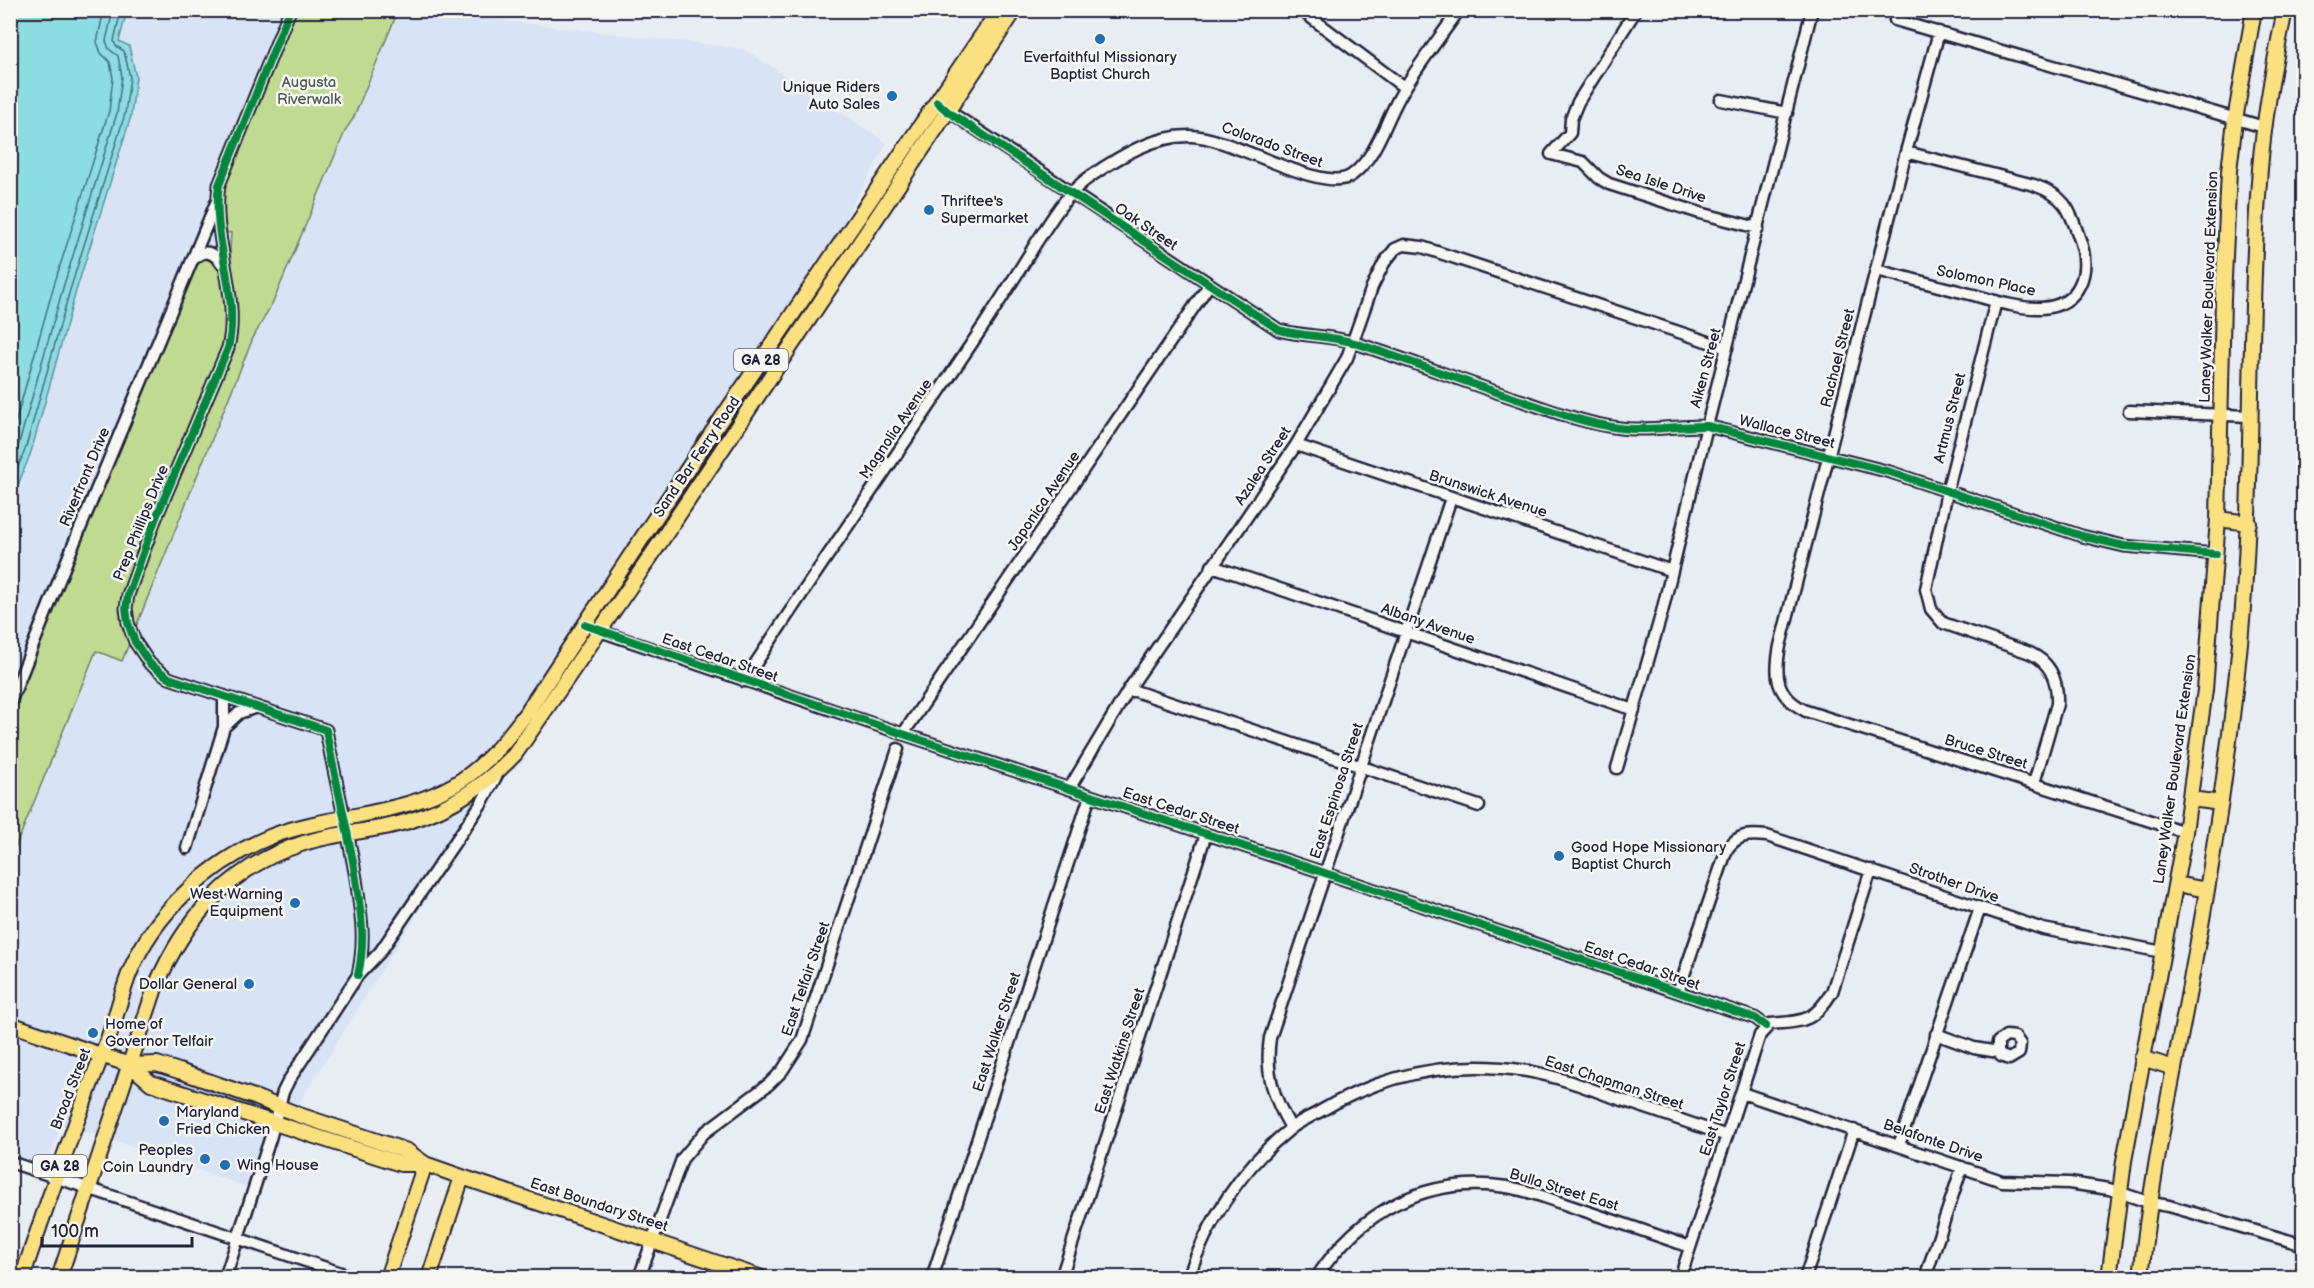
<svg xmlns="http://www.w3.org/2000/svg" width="2314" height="1288" font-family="'Balsamiq Sans',sans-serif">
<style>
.built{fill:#d8e3f5}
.green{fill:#c0da91;stroke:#717e66;stroke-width:1.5}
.water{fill:#8bdde2;stroke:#61929f;stroke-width:1.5}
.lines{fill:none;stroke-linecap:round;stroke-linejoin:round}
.shore{stroke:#4c6d7e;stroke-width:1.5}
.minor-casing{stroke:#22223b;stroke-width:15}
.major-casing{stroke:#22223b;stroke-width:18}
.minor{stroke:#f6f6f2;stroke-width:10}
.major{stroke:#fbe080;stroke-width:14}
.cycleway-casing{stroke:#f6f6f2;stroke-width:11}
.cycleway{stroke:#00873e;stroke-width:8}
.poi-dot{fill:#1f6fb2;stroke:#f6f6f2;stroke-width:2}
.labels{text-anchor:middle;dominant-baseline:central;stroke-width:5;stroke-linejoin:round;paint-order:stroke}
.shield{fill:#f6f6f2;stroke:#626272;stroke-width:1.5}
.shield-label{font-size:14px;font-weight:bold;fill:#22223b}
.poi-label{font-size:15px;fill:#22223b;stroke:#f6f6f2;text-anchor:start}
.park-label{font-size:15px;fill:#515955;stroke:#f6f6f2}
.street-label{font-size:15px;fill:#22223b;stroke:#f6f6f2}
</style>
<rect width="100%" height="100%" fill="#e8edf3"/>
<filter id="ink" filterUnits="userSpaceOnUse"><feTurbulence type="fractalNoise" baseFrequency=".0167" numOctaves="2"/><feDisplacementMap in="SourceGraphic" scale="12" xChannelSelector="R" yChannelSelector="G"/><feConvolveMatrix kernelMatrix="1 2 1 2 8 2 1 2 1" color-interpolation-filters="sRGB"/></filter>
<g filter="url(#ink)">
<!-- built -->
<path class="built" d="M78,11h360l2,2 304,36 143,94 -79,142 -561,902 -134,-47 -52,-15 -14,42 -36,-12v-855z"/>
<!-- green -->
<path class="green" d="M289,11h109l-45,108 -7,10 -72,171 -21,38 -131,323 -26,-10 -85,207v-166l8,5 69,-175 110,-263 13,-2 18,11 2,-35 -7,-1 -2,-39 17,-47 -9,-4z"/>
<!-- water -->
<path class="water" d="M11,10l116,1 -8,30 10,5 7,31 -5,39 -55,175 -45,161 -20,51z"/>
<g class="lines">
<!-- shore -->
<path class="shore" d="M10,442l44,-157 55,-174 4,-33 -3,-16 -9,-9 -4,-11 7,-32
M10,466l8,-19 45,-159 54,-175 5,-36 -4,-21 -9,-7 -3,-8 7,-31
M10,486l15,-36 45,-160 55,-176 5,-37 -6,-26 -8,-5 -2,-5 7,-31"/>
<defs>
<path id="minor" d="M290,10l-71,175c-8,55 22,110 9,163l-73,172 -27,75 -2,13 2,15 7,19 15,22 19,14 157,52c9,50 22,99 30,149 5,35 10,61 2,96
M1301,10l104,78
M1636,10l-58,92 -7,17 -1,14 -19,21 32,8 16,16 10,6 91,29 58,15
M1895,20l369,107
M1939,32l-33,120 -126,494c-6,31 -4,50 26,65l379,121
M1721,100l66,13
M941,106l338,224c25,7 51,5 76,13 56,18 112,40 168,58 32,11 64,23 97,27 29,4 58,-3 87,-2l183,46 192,64 42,10 92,8
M192,261c12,-14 22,-9 31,4
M1876,270c33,8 65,17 98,25 21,6 45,14 67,13 40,-2 51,-37 38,-71 -10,-29 -14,-41 -45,-52l-128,-33
M1996,301l-49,191 -21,97 5,20 12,14 87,30c22,10 28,29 27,51l-23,79
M2129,411l121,5
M1296,445l376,126
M1212,566l422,144
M594,629l309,105 422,139 430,145 11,8
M744,681c79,-121 162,-239 242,-359 17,-26 34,-52 50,-79 16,-24 31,-51 55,-67 29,-20 64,-41 100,-40 39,0 134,60 161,39 25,-19 33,-53 48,-79 17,-30 39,-57 59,-86
M1129,689l350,117
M224,696v31l15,-14 18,-6
M10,703l60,-150 146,-350
M903,734l306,-449
M1617,768l45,-156 45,-186 105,-416
M1069,789l60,-100 167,-244 51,-87 25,-71 12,-24 11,-14 9,-4 18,2 305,101
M187,848l37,-121
M1678,992l49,-143c11,-15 22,-15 40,-13l276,93 120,23
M1936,1034l38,14 24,4 3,4 8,3 10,-6 1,-9 -5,-7 -9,-1 -8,6v10
M1742,1093l260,88 67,2 40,6 42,14 18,3 135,39
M1291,1128c-18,-31 -26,-55 -21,-90l181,-540
M1899,1145l81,-237
M10,1162l346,116
M10,1272l16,6
M1190,1273l14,5
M225,1278l45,-139 13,-47 6,-12 69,-105 22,-23 101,-148 17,-31
M639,1278l43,-119 22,-26 65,-49 13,-13 20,-31 96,-291
M932,1278l158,-482
M1061,1278l145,-444
M1188,1278c20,-58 54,-111 102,-149 8,-7 18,-11 27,-16 65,-39 136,-54 210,-42 29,5 56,15 83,25 39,13 78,26 117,40
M1316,1278c44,-67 110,-103 191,-91 22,3 44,13 66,20 39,13 78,26 117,40
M1680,1278l80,-243 10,-11c33,-3 43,-1 62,-32l39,-122
M1805,1278l49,-148
M1925,1278l37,-111"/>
<path id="major" d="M2218,519l31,4
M2191,799l30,4
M2176,884l31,6
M10,1024l120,41 27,-1 25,8 75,26 42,17 108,36 18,13 37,13 300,101
M2142,1058l32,10
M130,1065l21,18 250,81h24
M22,1278c27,-81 55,-160 86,-239 8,-21 13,-44 21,-65 25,-62 82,-113 143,-138 27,-10 55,-15 83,-20 87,-17 119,-31 172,-104l172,-260 300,-442
M59,1278l96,-290c30,-70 75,-122 149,-145 28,-9 58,-11 86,-17 50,-11 90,-35 125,-72l134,-195 366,-549
M387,1278l38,-114
M429,1278l33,-101
M2109,1278l15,-117 61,-329 20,-142 13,-171 5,-220 6,-128 6,-51 19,-110
M2141,1278c9,-101 32,-199 50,-298 21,-111 38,-224 49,-337 15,-157 7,-316 20,-474 4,-53 14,-106 25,-159"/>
</defs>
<!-- minor casing -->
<use href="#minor" class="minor-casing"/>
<!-- major casing -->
<use href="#major" class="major-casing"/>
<!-- minor -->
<use href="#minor" class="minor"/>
<!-- major -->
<use href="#major" class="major"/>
<defs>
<path id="cycleway" d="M290,10l-71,175c-8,55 22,110 9,163l-73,172 -27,75 -2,13 2,15 7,19 15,22 19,14 157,52c9,50 22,99 30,149 5,35 10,61 2,96
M937,102l10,9 332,219c25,7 51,5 76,13 56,18 112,40 168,58 32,11 64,23 97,27 29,4 58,-3 87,-2l183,46 192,64 42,10 92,8
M585,625l318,109 422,139 430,145 11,8"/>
</defs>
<!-- cycleway casing -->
<use href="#cycleway" class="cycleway-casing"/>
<!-- cycleway -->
<use href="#cycleway" class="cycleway"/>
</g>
</g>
<!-- markers -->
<g class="poi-dot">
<circle cx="1100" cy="39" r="6"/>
<circle cx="892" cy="96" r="6"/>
<circle cx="929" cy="210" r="6"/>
<circle cx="1559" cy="856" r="6"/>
<circle cx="295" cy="903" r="6"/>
<circle cx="249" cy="984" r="6"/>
<circle cx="93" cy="1033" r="6"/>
<circle cx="164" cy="1121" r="6"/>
<circle cx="205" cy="1159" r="6"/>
<circle cx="225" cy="1165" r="6"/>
</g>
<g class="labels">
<!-- shield labels -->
<g class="shield">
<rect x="734" y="349" width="54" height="22" rx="4.5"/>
<rect x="33" y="1155" width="54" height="22" rx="4.5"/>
</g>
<g class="shield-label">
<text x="761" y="360">GA 28</text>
<text x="60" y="1166">GA 28</text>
</g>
<!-- poi labels -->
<g class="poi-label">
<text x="1100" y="57" text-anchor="middle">Everfaithful Missionary<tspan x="1100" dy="17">Baptist Church</tspan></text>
<text x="880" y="87" text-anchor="end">Unique Riders<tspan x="880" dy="17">Auto Sales</tspan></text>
<text x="941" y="201">Thriftee's<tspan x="941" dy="17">Supermarket</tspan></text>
<text x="1571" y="847">Good Hope Missionary<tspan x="1571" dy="17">Baptist Church</tspan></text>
<text x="283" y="894" text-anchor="end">West Warning<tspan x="283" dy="17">Equipment</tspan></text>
<text x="237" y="984" text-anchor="end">Dollar General</text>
<text x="105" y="1024">Home of<tspan x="105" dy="17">Governor Telfair</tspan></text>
<text x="176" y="1112">Maryland<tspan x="176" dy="17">Fried Chicken</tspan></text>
<text x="193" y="1150" text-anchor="end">Peoples<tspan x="193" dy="17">Coin Laundry</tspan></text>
<text x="237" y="1165">Wing House</text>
</g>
<!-- park labels -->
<g class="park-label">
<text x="309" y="82">Augusta<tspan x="309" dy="17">Riverwalk</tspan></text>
</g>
<!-- street labels -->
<g class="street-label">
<text transform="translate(1272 145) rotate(20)">Colorado Street</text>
<text transform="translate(1661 184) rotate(18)">Sea Isle Drive</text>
<text transform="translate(1146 227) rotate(34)">Oak Street</text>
<text transform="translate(1986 281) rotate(12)">Solomon Place</text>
<text transform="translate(2209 287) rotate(-88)">Laney Walker Boulevard Extension</text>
<text transform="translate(1838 358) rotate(-76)">Rachael Street</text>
<text transform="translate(1706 368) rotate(-75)">Aiken Street</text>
<text transform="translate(1950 418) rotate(-76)">Artmus Street</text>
<text transform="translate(896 429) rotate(-56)">Magnolia Avenue</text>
<text transform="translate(1787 432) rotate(14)">Wallace Street</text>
<text transform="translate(697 457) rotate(-56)">Sand Bar Ferry Road</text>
<text transform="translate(1263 466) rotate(-57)">Azalea Street</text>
<text transform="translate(85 477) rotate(-67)">Riverfront Drive</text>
<text transform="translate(1488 494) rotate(18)">Brunswick Avenue</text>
<text transform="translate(1044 501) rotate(-56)">Japonica Avenue</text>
<text transform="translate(141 523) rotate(-68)">Prep Phillips Drive</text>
<text transform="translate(1428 624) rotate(19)">Albany Avenue</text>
<text transform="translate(720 658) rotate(19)">East Cedar Street</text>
<text transform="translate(1986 752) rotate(17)">Bruce Street</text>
<text transform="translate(2175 769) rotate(-82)">Laney Walker Boulevard Extension</text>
<text transform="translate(1337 791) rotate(-72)">East Espinosa Street</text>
<text transform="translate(1181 811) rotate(18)">East Cedar Street</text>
<text transform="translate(1954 883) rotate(19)">Strother Drive</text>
<text transform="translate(1642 966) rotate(19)">East Cedar Street</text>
<text transform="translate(806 979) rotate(-71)">East Telfair Street</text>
<text transform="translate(997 1032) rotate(-72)">East Walker Street</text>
<text transform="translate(1120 1051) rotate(-72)">East Watkins Street</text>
<text transform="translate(1614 1083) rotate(18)">East Chapman Street</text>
<text transform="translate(71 1089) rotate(-69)">Broad Street</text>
<text transform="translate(1723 1099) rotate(-72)">East Taylor Street</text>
<text transform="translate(1933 1141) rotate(19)">Belafonte Drive</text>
<text transform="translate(1564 1190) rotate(17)">Bulla Street East</text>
<text transform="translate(599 1205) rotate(18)">East Boundary Street</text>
</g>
</g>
<!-- margin -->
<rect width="2314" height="1288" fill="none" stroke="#f6f6f2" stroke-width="36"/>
<rect x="18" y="18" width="2278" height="1252" fill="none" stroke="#22223b" stroke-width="2" filter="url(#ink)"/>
<!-- scale -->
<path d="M42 1237v9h150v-9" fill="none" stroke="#22223b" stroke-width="3"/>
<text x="51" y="1237" font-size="18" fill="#22223b" stroke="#f6f6f2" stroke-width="4.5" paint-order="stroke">100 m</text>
</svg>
